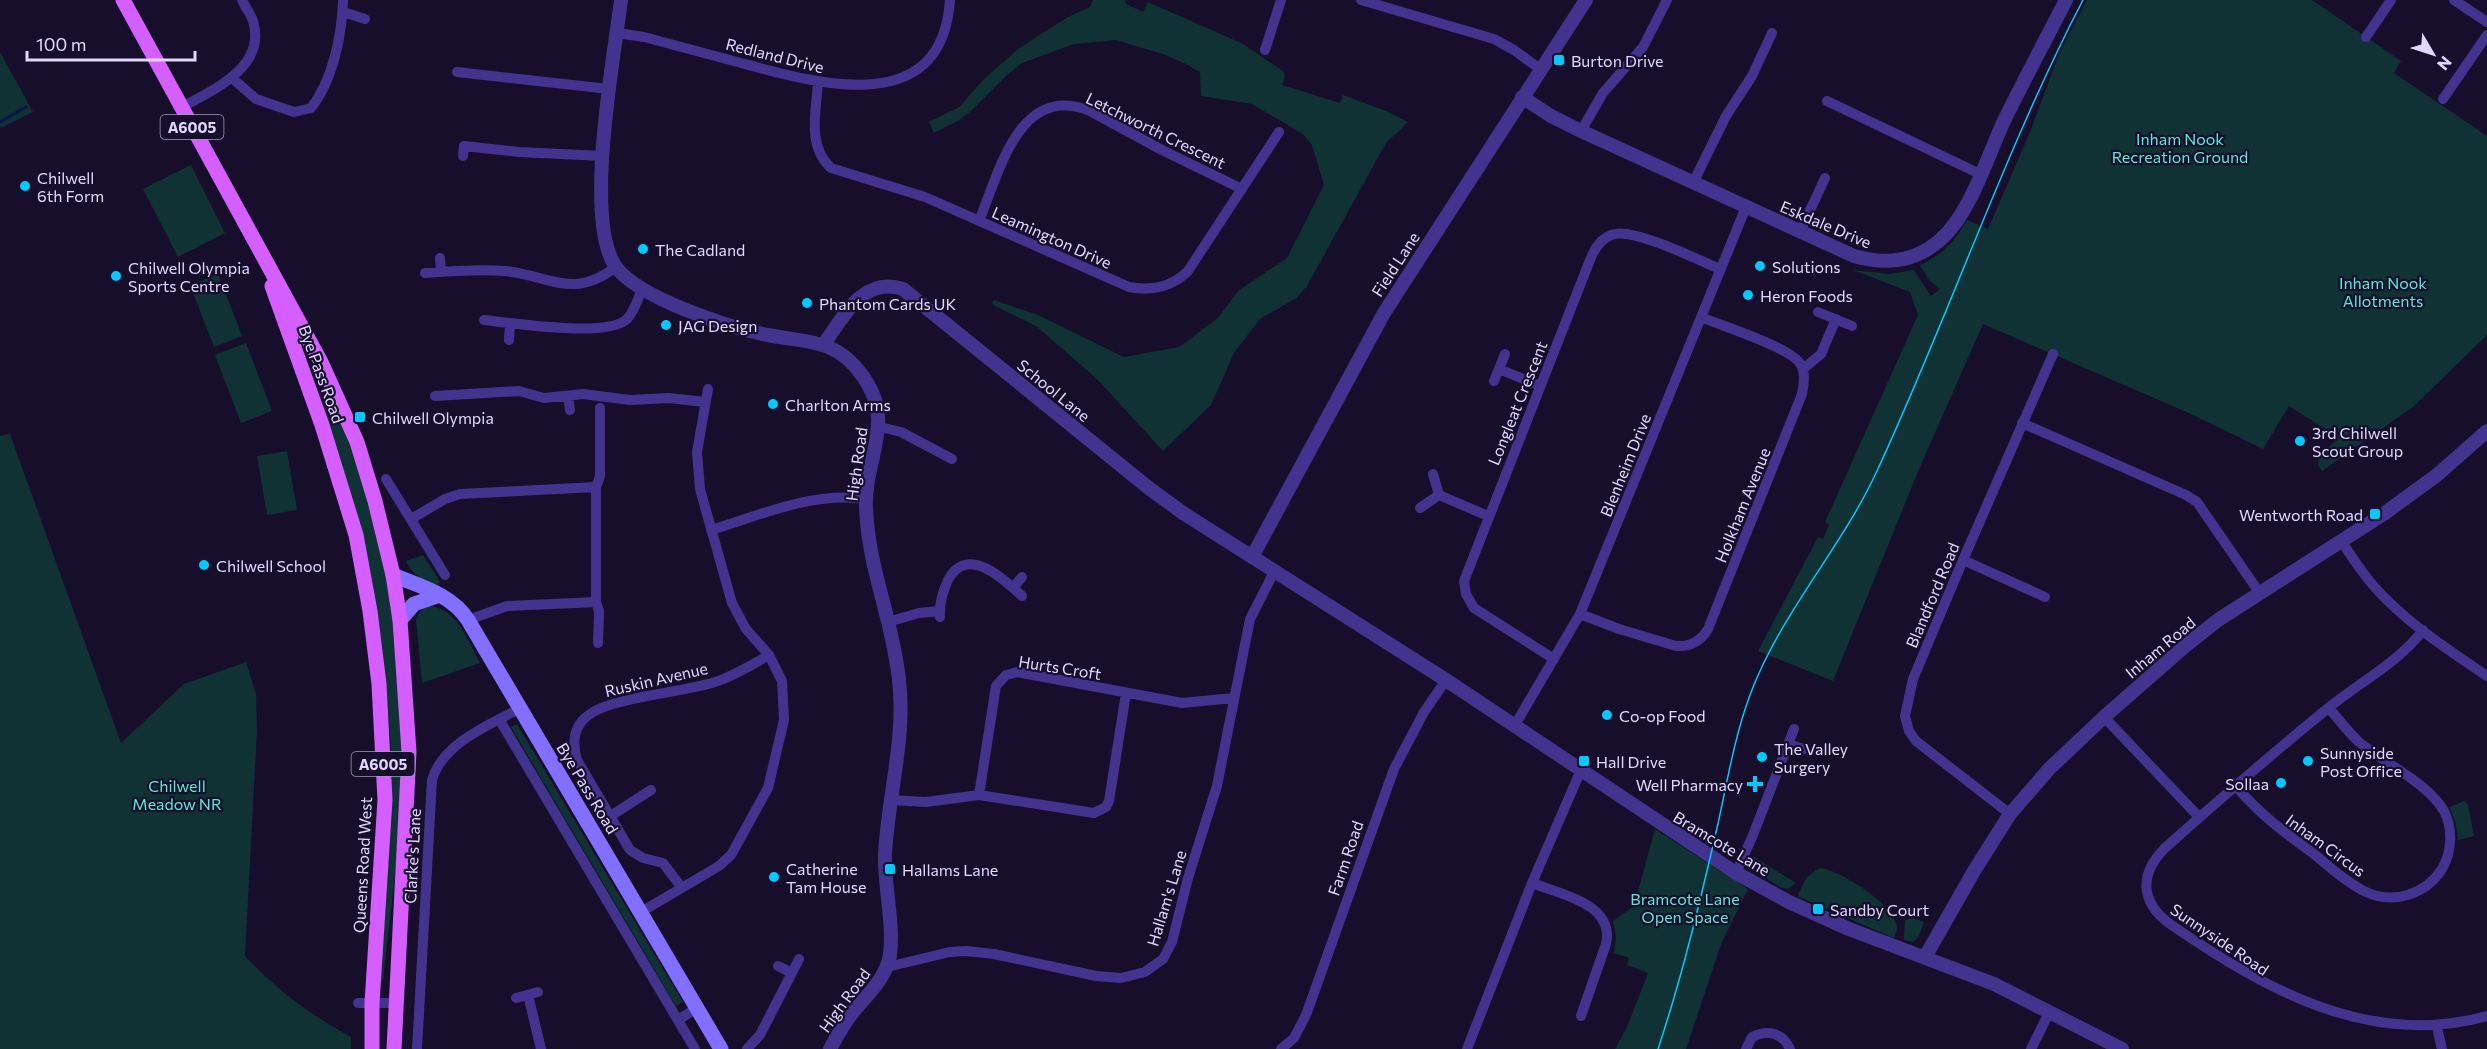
<svg xmlns="http://www.w3.org/2000/svg" width="2487" height="1049" font-family="Commissioner,sans-serif">
<style>
.green{fill:#103235}
.lines{fill:none;stroke-linecap:round;stroke-linejoin:round}
.stream{stroke:#05174c;stroke-width:3}
.minor{stroke:#42348e;stroke-width:10}
.tertiary{stroke:#42348e;stroke-width:14}
.secondary{stroke:#826eff;stroke-width:15}
.primary{stroke:#d55eff;stroke-width:15}
.tram{stroke:#03c9ff;stroke-width:1.5}
.poi-dot{fill:#03c9ff;stroke:#160e2b;stroke-width:2}
.labels{text-anchor:middle;dominant-baseline:central;stroke-width:4.5;stroke-linejoin:round;paint-order:stroke}
.shield{fill:#160e2b;stroke:#a39bbf;stroke-width:1.5}
.shield-label{font-size:15px;font-weight:bold;fill:#e0d7ff}
.street-label{font-size:16px;fill:#e0d7ff;stroke:#160e2b}
.poi-label{font-size:16px;fill:#e0d7ff;stroke:#160e2b;text-anchor:start}
.park-label{font-size:16px;fill:#56ecd8;stroke:#160e2b}
</style>
<rect width="100%" height="100%" fill="#160e2b"/>
<!-- green -->
<path class="green" d="M1093,0h32l1,4 17,8 5,-10 95,42 40,27 2,5 -3,9 58,18 3,-8 43,16 22,11 -22,21 -79,143 -11,12 -36,21 -26,34 -23,52 -48,46 -66,-72 -61,-53 -41,-20 -3,-3 2,-3 44,15 86,42 55,-10 39,-29 20,-27 49,-33 37,-73 -12,-40 -9,-11 -51,-30 -51,-8 -1,-24 -14,-8 -23,-10 -47,-14 -42,4 -52,19 -16,13 -35,35 -12,9 -25,13 -5,-11 30,-15 24,-27 35,-31 50,-32 22,-10z
M2087,0h225l89,61 -7,12 93,63v199l-73,71 -92,65 -4,-6 1,-10 20,-17 -50,-32 -26,43 -72,-35 -208,-90 -64,145 -86,212 -75,-30 60,-114 5,2 6,-14 -4,-3 93,-207 -8,-23 -57,-22 37,4 24,-4 17,26 9,-7 -11,-9 -9,-15c23,-10 35,-24 47,-45l21,9 42,-97 29,-78z
M0,52l33,60 -32,16 -1,-2z
M191,165l34,68 -47,24 -35,-68z
M218,274l24,62 -28,11 -24,-62z
M246,343l26,68 -31,12 -26,-68z
M333,401c46,108 69,228 70,345 1,78 -12,157 -20,235l-4,2 12,-161v-75l-5,-61 -29,-168 -33,-111 3,-5z
M10,434l111,309 63,-59 62,-22 10,32 1,36 -12,226c34,36 63,57 106,81v12h-351v-613z
M287,451l10,59 -30,5 -10,-59z
M423,555l17,27 -3,4c-14,-6 -24,-10 -31,-25z
M432,606c27,6 36,35 48,57l-58,20 -6,-64c3,-9 8,-11 16,-13z
M517,724l166,278 -7,4 -165,-279z
M2464,801l4,4 6,31 -16,4 -2,-16 -6,-17z
M1655,829l93,60 -27,55 -35,105h-71l12,-22 21,-54 -21,-8 2,-7 -15,-5 2,-16 -3,-16 21,-15z
M1754,857l42,26 -8,6 -8,-2 -27,-18 2,-2 -5,-3z
M1819,868c20,1 68,33 76,52 3,7 2,12 -1,18l-95,-41 -1,-3 9,-17z
M1911,917l13,5 -5,14 -6,6 -9,-2 1,-20z"/>
<g class="lines">
<!-- stream -->
<path class="stream" d="M0,122l26,-15"/>
<!-- minor -->
<path class="minor" d="M1361,0l133,39 20,11 26,19
M2454,0l33,22
M343,12l22,7
M617,33l27,4c34,9 67,18 101,27 77,21 197,54 205,-64
M2366,37l25,-37
M1265,50l16,-50
M457,72l152,17
M232,78l24,21 38,13 17,-4c22,-28 31,-73 32,-108
M818,83c-2,29 -11,63 13,85l94,29 204,90c22,4 43,0 59,-16l91,-139
M2443,99l44,-64
M1827,101l153,73
M182,107c31,-17 85,-40 71,-86 -2,-7 -8,-14 -11,-21
M1581,131l22,-38 40,-46 24,-47
M463,156l1,-10 55,6 83,4
M1693,183l33,-67 26,-40 20,-43
M979,221c20,-48 40,-139 111,-110l72,39 80,39
M1800,232l25,-54
M440,258l1,14
M425,273c26,-2 54,-4 80,-2 47,5 67,29 111,-4
M1818,312l34,14
M484,320c28,3 123,18 143,-1 7,-7 11,-21 15,-29
M509,340l1,-17
M1499,369l41,17
M1803,369l18,-15 15,-35
M1494,381l11,-27
M435,396l84,-5 25,7 39,-4 47,6 39,-2 36,4
M568,396l2,14
M2022,423l164,72 11,7 62,90
M880,427l21,5 51,27
M386,479l59,96
M596,487l4,-11v-68
M1439,495l49,21
M1420,508l19,-13 -6,-21
M411,519l34,-20 15,-5 136,-7v115l-89,4 -39,14
M711,530c50,-15 102,-39 155,-31
M2342,542c13,20 27,41 45,58 29,29 66,53 100,76
M1963,560l82,37
M1013,588l9,-11
M596,602l3,9 -1,32
M1580,614l39,15 57,17c14,1 25,-5 32,-17l94,-235c2,-11 4,-23 -3,-32 -13,-16 -77,-36 -98,-45
M940,617c-1,-12 3,-26 8,-37 19,-36 56,-1 74,16
M888,622l31,-9 21,-2
M2423,630c-23,31 -61,51 -91,75 -57,46 -112,94 -167,143 -26,26 -25,54 5,76 93,64 199,125 317,92
M1554,659l-80,-51 -8,-14 -2,-13 128,-326c4,-9 12,-19 23,-21 21,-5 83,26 105,35
M2104,717l95,100
M499,719l196,330
M1515,725l65,-111 166,-407
M1788,744l16,5
M2235,785c23,28 50,48 79,69 16,13 33,29 52,38 28,13 60,2 76,-23 10,-17 11,-41 2,-58 -16,-28 -60,-48 -85,-69 -11,-10 -20,-22 -30,-34
M979,795l17,-109 10,-11 11,-3 165,31 52,-5
M890,800l36,2 53,-7 115,18 12,-6 3,-6 17,-108
M2010,814l-94,-73 -7,-10 -4,-15 8,-37 50,-119 90,-206
M609,817l42,-27
M1736,873l17,-38 41,-106
M1532,883c29,11 83,21 74,61l-25,72
M682,888l-19,-25 -20,-5 -13,-8 -53,-90c-14,-48 29,-55 65,-63 24,-5 50,-8 73,-15 19,-6 37,-17 54,-27
M641,912l78,-46 12,-11 37,-67 16,-68 -2,-39 -13,-26 -23,-26 -14,-26 -32,-114 -3,-37 11,-63
M778,966l14,7
M887,967l63,-15 16,-1 28,3 102,22 25,2 24,-6 18,-13 9,-17 16,-64 29,-92 33,-167 24,-47
M528,995l13,54
M516,998l22,-6
M358,1003h38
M678,1020l19,-12
M2438,1032l4,17
M417,1049l15,-269c10,-36 56,-55 87,-71
M747,1049l13,-14 39,-76
M1281,1049l13,-11 12,-23 88,-246 30,-57 22,-32
M1467,1049l65,-166 49,-113
M1746,1049l6,-12c16,-8 31,-4 38,12
M2031,1049l19,-38"/>
<!-- tertiary -->
<path class="tertiary" d="M621,0c-7,58 -38,221 -5,267 23,31 113,61 152,68 40,8 67,3 94,40 35,48 2,82 4,133 2,59 27,113 33,172 7,58 -11,116 -14,174 -1,33 9,68 5,101 -4,23 -22,39 -37,57 -9,11 -16,24 -23,37
M1522,97l29,19 30,15 273,125c31,9 61,6 86,-16 29,-24 47,-82 63,-117 20,-41 42,-82 63,-123
M824,344c20,-28 39,-68 79,-55l247,200 33,24 263,167 290,193 53,29 60,27 145,55 128,65
M1252,557l132,-244 202,-313
M1925,957l49,-86 36,-57 40,-46 54,-51 80,-70 34,-27 167,-107 52,-38 50,-44"/>
<!-- secondary -->
<path class="secondary" d="M393,575c28,12 58,19 75,45l253,429
M400,620l14,-16 26,-9"/>
<!-- primary -->
<path class="primary" d="M123,0l198,362 36,80 18,59 18,74 7,45 9,132 -15,297
M272,286l50,139 34,110 14,76 9,73 6,116 -13,203v46"/>
<!-- tram -->
<path class="tram" d="M1658,1049c24,-72 42,-147 59,-221 10,-44 17,-90 33,-133 30,-81 91,-146 127,-224 72,-155 127,-319 206,-471"/>
</g>
<!-- markers -->
<g class="poi-dot">
<rect x="1553" y="54" width="12" height="12" rx="3"/>
<circle cx="25" cy="186" r="6"/>
<circle cx="643" cy="249" r="6"/>
<circle cx="1760" cy="266" r="6"/>
<circle cx="116" cy="276" r="6"/>
<circle cx="1748" cy="295" r="6"/>
<circle cx="807" cy="303" r="6"/>
<circle cx="666" cy="325" r="6"/>
<circle cx="773" cy="404" r="6"/>
<rect x="354" y="411" width="12" height="12" rx="3"/>
<circle cx="2300" cy="441" r="6"/>
<rect x="2369" y="508" width="12" height="12" rx="3"/>
<circle cx="204" cy="565" r="6"/>
<circle cx="1607" cy="715" r="6"/>
<circle cx="1762" cy="757" r="6"/>
<rect x="1578" y="755" width="12" height="12" rx="3"/>
<circle cx="2308" cy="761" r="6"/>
<circle cx="2281" cy="783" r="6"/>
<path d="M1752 775h6v6h6v6h-6v6h-6v-6h-6v-6h6z"/>
<rect x="884" y="863" width="12" height="12" rx="3"/>
<circle cx="774" cy="877" r="6"/>
<rect x="1812" y="903" width="12" height="12" rx="3"/>
</g>
<g class="labels">
<!-- shield labels -->
<g class="shield">
<rect x="160.5" y="115" width="63" height="24" rx="4.5"/>
<rect x="351.5" y="752" width="63" height="24" rx="4.5"/>
</g>
<g class="shield-label">
<text x="192" y="127">A6005</text>
<text x="383" y="764">A6005</text>
</g>
<!-- street labels -->
<g class="street-label">
<text transform="translate(775 55) rotate(14)">Redland Drive</text>
<text transform="translate(1156 130) rotate(26)">Letchworth Crescent</text>
<text transform="translate(1826 224) rotate(23)">Eskdale Drive</text>
<text transform="translate(1052 237) rotate(24)">Leamington Drive</text>
<text transform="translate(1395 264) rotate(-57)">Field Lane</text>
<text transform="translate(322 374) rotate(70)">Bye Pass Road</text>
<text transform="translate(1054 390) rotate(39)">School Lane</text>
<text transform="translate(1517 403) rotate(-68)">Longleat Crescent</text>
<text transform="translate(856 464) rotate(-82)">High Road</text>
<text transform="translate(1625 465) rotate(-68)">Blenheim Drive</text>
<text transform="translate(1742 505) rotate(-68)">Holkham Avenue</text>
<text transform="translate(1932 595) rotate(-67)">Blandford Road</text>
<text transform="translate(2160 647) rotate(-40)">Inham Road</text>
<text transform="translate(1060 667) rotate(9)">Hurts Croft</text>
<text transform="translate(656 679) rotate(-13)">Ruskin Avenue</text>
<text transform="translate(588 788) rotate(59)">Bye Pass Road</text>
<text transform="translate(1722 843) rotate(31)">Bramcote Lane</text>
<text transform="translate(2326 845) rotate(36)">Inham Circus</text>
<text transform="translate(412 856) rotate(-87)">Clarke's Lane</text>
<text transform="translate(1345 858) rotate(-71)">Farm Road</text>
<text transform="translate(362 865) rotate(-87)">Queens Road West</text>
<text transform="translate(1166 898) rotate(-73)">Hallam's Lane</text>
<text transform="translate(2220 939) rotate(34)">Sunnyside Road</text>
<text transform="translate(844 1000) rotate(-54)">High Road</text>
</g>
<!-- poi labels -->
<g class="poi-label">
<text x="1571" y="60">Burton Drive</text>
<text x="37" y="177">Chilwell<tspan x="37" dy="18">6th Form</tspan></text>
<text x="655" y="249">The Cadland</text>
<text x="1772" y="266">Solutions</text>
<text x="128" y="267">Chilwell Olympia<tspan x="128" dy="18">Sports Centre</tspan></text>
<text x="1760" y="295">Heron Foods</text>
<text x="819" y="303">Phantom Cards UK</text>
<text x="678" y="325">JAG Design</text>
<text x="785" y="404">Charlton Arms</text>
<text x="372" y="417">Chilwell Olympia</text>
<text x="2312" y="432">3rd Chilwell<tspan x="2312" dy="18">Scout Group</tspan></text>
<text x="2363" y="514" text-anchor="end">Wentworth Road</text>
<text x="216" y="565">Chilwell School</text>
<text x="1619" y="715">Co-op Food</text>
<text x="1774" y="748">The Valley<tspan x="1774" dy="18">Surgery</tspan></text>
<text x="2320" y="752">Sunnyside<tspan x="2320" dy="18">Post Office</tspan></text>
<text x="1596" y="761">Hall Drive</text>
<text x="2269" y="783" text-anchor="end">Sollaa</text>
<text x="1743" y="784" text-anchor="end">Well Pharmacy</text>
<text x="786" y="868">Catherine<tspan x="786" dy="18">Tam House</tspan></text>
<text x="902" y="869">Hallams Lane</text>
<text x="1830" y="909">Sandby Court</text>
</g>
<!-- park labels -->
<g class="park-label">
<text x="2180" y="138">Inham Nook<tspan x="2180" dy="18">Recreation Ground</tspan></text>
<text x="2383" y="282">Inham Nook<tspan x="2383" dy="18">Allotments</tspan></text>
<text x="177" y="785">Chilwell<tspan x="177" dy="18">Meadow NR</tspan></text>
<text x="1685" y="898">Bramcote Lane<tspan x="1685" dy="18">Open Space</tspan></text>
</g>
</g>
<!-- north arrow -->
<g transform="translate(2433 54) rotate(129)" stroke="#160e2b" stroke-width="4.5" paint-order="stroke">
<path d="M0-4.5L10 22L0 15L-10 22Z" fill="#e0d7ff"/>
<text y="-9" font-size="16" font-weight="bold" text-anchor="middle" fill="#e0d7ff">N</text>
</g>
<!-- scale -->
<path d="M27 51v9h168v-9" fill="none" stroke="#e0d7ff" stroke-width="3"/>
<text x="36" y="51" font-size="18" fill="#e0d7ff" stroke="#160e2b" stroke-width="4.5" paint-order="stroke">100 m</text>
</svg>
